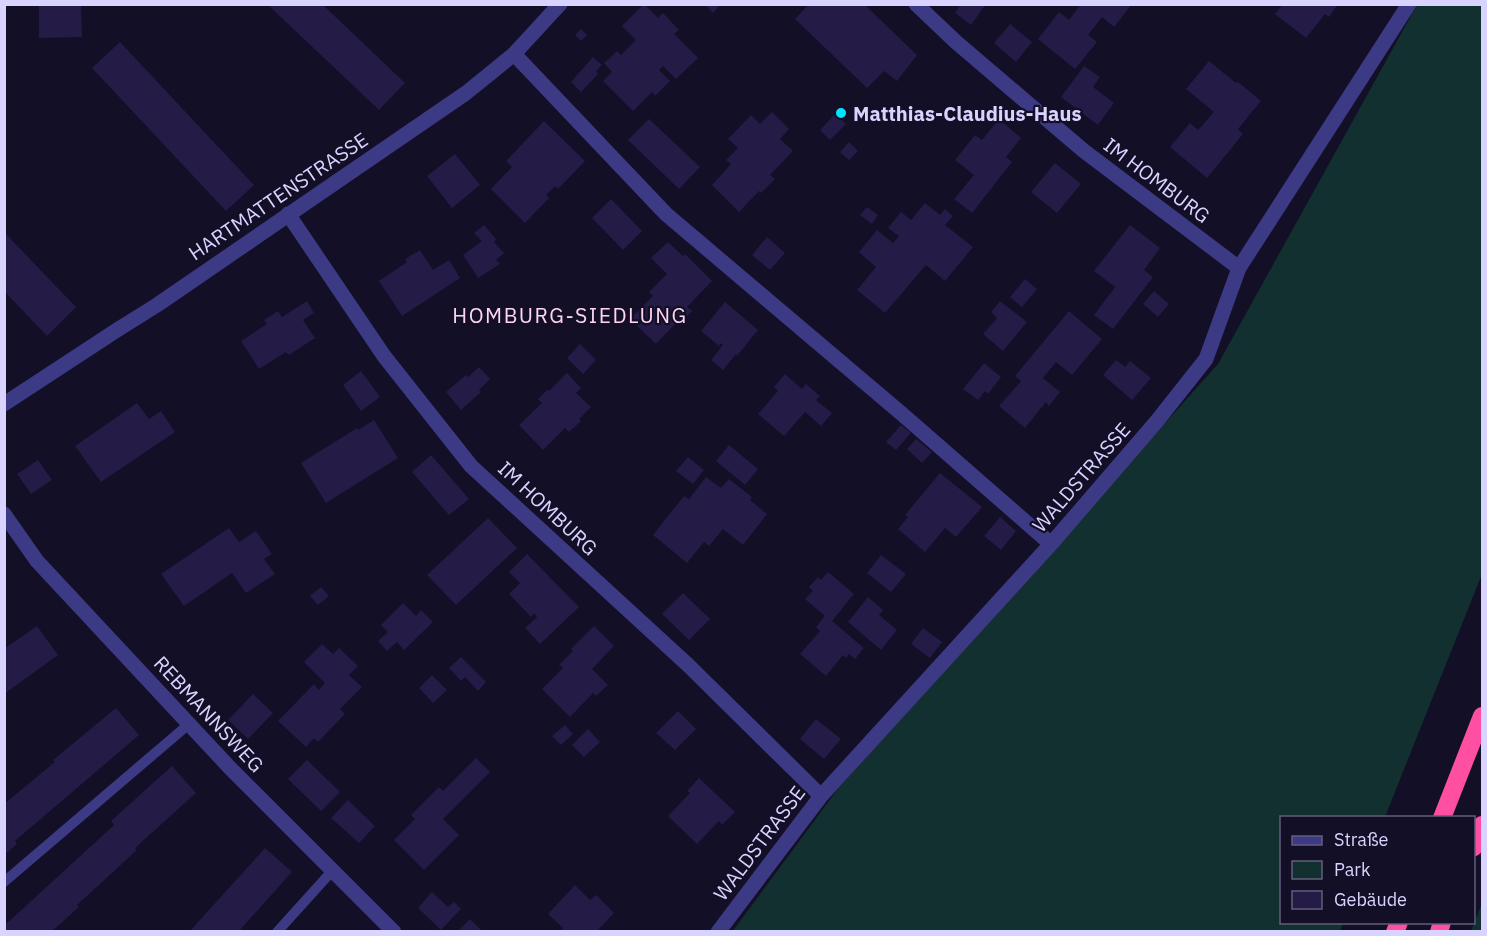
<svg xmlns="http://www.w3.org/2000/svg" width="1487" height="936" font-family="'IBM Plex Sans',sans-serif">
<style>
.green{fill:#12302f}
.building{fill:#241b47}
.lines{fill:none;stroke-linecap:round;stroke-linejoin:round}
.service{stroke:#3d3a85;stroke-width:10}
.minor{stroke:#3d3a85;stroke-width:15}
.motorway{stroke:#ff4fa3;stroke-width:18}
.poi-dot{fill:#00e5ff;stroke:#130f26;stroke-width:2}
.labels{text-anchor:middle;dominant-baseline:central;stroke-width:4.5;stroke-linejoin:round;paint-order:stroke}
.poi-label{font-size:20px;font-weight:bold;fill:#d9d4ff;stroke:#130f26;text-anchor:start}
.street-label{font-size:20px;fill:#d9d4ff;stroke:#130f26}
.neighbourhood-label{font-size:21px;letter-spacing:1.5px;fill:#ffd6f0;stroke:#130f26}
</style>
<rect width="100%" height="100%" fill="#130f26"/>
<!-- green -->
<path class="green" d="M1417,5h65v569l-97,243 -103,1v104l61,1 -3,8 -608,1 105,-142 381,-426z
M1482,903v28h-11z"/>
<!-- building -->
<path class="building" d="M39,4h42l1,33 -43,1z
M267,4h55l83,79 -26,27z
M644,4l14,14 5,-5 16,17 -5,4 24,24 -22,21 -13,-13 -4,4 11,11 -15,15 -3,-4 -19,19 -30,-30 9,-9 -8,-9 13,-12 4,4 15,-15 -14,-14z
M705,4h16l-8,9z
M809,4h55l53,51 -20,26 -13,-10 -17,17 -72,-69z
M961,4h25l-15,21 -16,-12z
M1081,4h51l-18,23 -12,-10 -14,18 9,7 -22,27 -37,-30 21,-27 10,8z
M1283,4h55l-9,13 -4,-3 -19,24 -31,-24z
M1010,24l22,18 -16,20 -22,-19z
M581,29l6,6 -6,6 -6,-6z
M120,42l134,143 -28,26 -134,-143z
M593,57l9,8 -6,6 2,3 -17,18 -10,-10z
M1209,61l27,22 2,-1 23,19 -23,28 5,5 -36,44 -37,-31 20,-24 8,7 16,-18 -28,-23z
M1084,66l16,11 -7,10 21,16 -16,22 -37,-28z
M772,112l17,17 -9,10 13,12 -23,24 5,4 -14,14 -2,-2 -20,21 -27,-27 19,-21 -5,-4 12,-12 -10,-9 23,-24 9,9z
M835,114l11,10 -16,16 -10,-10z
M649,119l51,48 -21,22 -51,-49z
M999,119l22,19 -15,19 6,5 -40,51 -18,-14 20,-24 -19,-15 20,-25 7,5z
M544,121l41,40 -27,28 -3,-3 -9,9 3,3 -24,25 -34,-34 21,-22 -6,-6z
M849,142l9,9 -9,9 -9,-8z
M455,154l25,31 -28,23 -25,-32z
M1055,163l26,21 -24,29 -26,-21z
M611,199l31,32 -19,19 -31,-32z
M925,203l15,12 5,-6 8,7 -8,9 28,22 -28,34 -19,-16 -41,48 -28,-23 19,-23 -17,-15 18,-22 16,13 6,-7 -11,-8 13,-16 10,8z
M867,207l11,8 -6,9 -12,-9z
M484,225l12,14 -2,3 10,11 -8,7 4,4 -22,14 -15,-23 19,-14 -8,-8z
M1130,225l30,23 -16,22 9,7 -40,52 -19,-14 21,-28 -21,-16z
M4,232l72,75 -29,29 -43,-45z
M767,237l18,16 -15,17 -18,-15z
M668,242l15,14 2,-2 27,27 -25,26 5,4 -11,11 -2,-2 -23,24 -26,-25 23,-23 -4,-4 18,-18 -16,-16z
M420,250l13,20 16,-10 11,18 -58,38 -23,-35 28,-19 -2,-3z
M1025,279l12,10 -15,18 -12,-10z
M1154,291l15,13 -11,13 -15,-13z
M307,301l7,12 -11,7 12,18 -26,17 -3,-3 -27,17 -18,-28 26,-17 -3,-4 14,-9 4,6z
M1000,301l27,21 -24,29 -20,-17 14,-16 -6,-6z
M725,302l33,28 -21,26 -1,-2 -13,16 -12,-10 12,-15 -2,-2 -2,3 -18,-15z
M1069,311l33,28 -30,36 -16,-13 -13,16 17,14 -11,14 -3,-4 -21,26 -26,-22 22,-25 -6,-5z
M580,344l16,16 -13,14 -16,-16z
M1116,360l9,7 5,-6 21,17 -19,22 -29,-25z
M984,363l17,14 -13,17 -3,-3 -7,9 -15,-11z
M479,367l11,12 -11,11 2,2 -20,18 -15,-18 20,-17 2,2z
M361,371l19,26 -19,14 -18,-26z
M567,373l14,15 -5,5 15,14 -12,12 2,2 -12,11 -4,-4 -22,22 -24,-25 23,-22 -4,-4 10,-10 1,2z
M785,374l17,15 4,-5 14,12 -4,4 16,13 -11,13 -16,-14 -21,24 -26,-22 20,-23 -4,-4z
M137,403l12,16 12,-8 14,21 -74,50 -26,-36z
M374,420l24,38 -72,45 -25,-40 56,-35 1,2z
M901,425l10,8 -15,17 -10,-8z
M916,439l16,13 -10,11 -15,-14z
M729,445l29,24 -13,16 -29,-24z
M431,455l38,44 -20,16 -37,-43z
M688,457l16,13 -11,14 -17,-13z
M38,460l14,20 -21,14 -14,-20z
M940,473l42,34 -26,30 -11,-9 -20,24 -27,-23 10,-12 -3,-2z
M706,477l15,11 8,-9 23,18 -2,3 17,14 -24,31 -20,-16 -14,17 -5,-4 -17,21 -34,-28 31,-39 5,3z
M1000,517l16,14 -15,19 -17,-14z
M488,518l29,30 -61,57 -29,-30z
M229,528l10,14 17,-11 16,23 -8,5 11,15 -29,19 -14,-20 -48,33 -23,-32z
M527,554l52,53 -39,37 -15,-16 12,-11 -3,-4 -3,4 -22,-23 11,-11 -11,-11z
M881,555l25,19 -15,18 -24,-19z
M828,572l26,22 -22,27 32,27 -9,11 -6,-5 -3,4 -3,-3 -17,21 -26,-22 20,-23 -4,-4 9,-11 -20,-17 8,-8 -4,-4 9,-10 3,3z
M321,587l8,9 -11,9 -8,-9z
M683,593l27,26 -21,21 -27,-26z
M868,597l15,13 -4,5 18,15 -16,20 -33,-28z
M403,603l13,13 5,-6 12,12 -29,28 -7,-8 -10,9 -9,-10 10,-9 -7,-7z
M37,626l21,29 -54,39v-45z
M594,626l20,20 -22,23 16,16 -12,11 -3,-3 -23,24 -28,-28 21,-21 -4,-3 14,-14 -2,-2z
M923,628l19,14 -12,16 -19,-14z
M322,644l11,10 6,-6 19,18 -9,9 13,12 -22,22 5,5 -27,28 -4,-4 -8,9 -28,-26 36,-37 5,6 6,-7 -21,-21z
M461,657l25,25 -8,9 -13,-14 -4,4 -12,-13z
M432,675l15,15 -14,13 -14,-15z
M253,694l20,19 -25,26 -20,-19z
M116,708l23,27 -124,106 2,3 -13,11v-51l51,-42 -2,-2z
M678,711l18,18 -21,21 -19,-17z
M816,719l25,20 -17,20 -24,-20z
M565,725l8,9 -12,11 -9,-9z
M588,729l12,13 -16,15 -12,-12z
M476,758l14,14 -47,47 16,16 -35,35 -30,-30 21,-21 -4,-4 28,-28 4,4z
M307,760l33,32 -19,19 -33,-32z
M172,766l24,27 -61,55 2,2 -60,55 2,2 -28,25h-46v-7l109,-100 -3,-4z
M699,778l36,34 -13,13 -3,-4 -22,23 -29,-28 22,-23 -3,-2z
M348,800l27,26 -16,17 -28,-25z
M265,848l27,24 -54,60h-49z
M575,885l15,15 6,-5 18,18 -18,19h-36l3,-4 -15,-14z
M432,892l16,15 6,-5 7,7 -20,21 -23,-22z
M470,919l13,13h-26z"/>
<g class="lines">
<!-- service -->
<path class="service" d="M4,882l185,-158
M277,932l56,-62"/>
<!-- minor -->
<path class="minor" d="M916,4l40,38 128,109 155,117
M514,54l152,160 236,200 149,130
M288,214l96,142 87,110 217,199 133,131
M4,404l113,-74 40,-25 309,-212 48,-39 46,-50
M4,514l33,47 194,208 163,163
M718,932l103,-136 230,-252 106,-123 49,-62 33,-91 170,-264"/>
<!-- motorway -->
<path class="motorway" d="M1442,818l40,-102
M1474,847l8,-22
M1395,932l4,-10
M1439,932l3,-10"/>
</g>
<!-- markers -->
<circle class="poi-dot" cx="841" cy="113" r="6"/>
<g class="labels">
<!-- poi labels -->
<g class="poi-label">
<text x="853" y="113">Matthias-Claudius-Haus</text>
</g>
<!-- street labels -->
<g class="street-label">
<text transform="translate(1157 180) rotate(37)">IM HOMBURG</text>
<text transform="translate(278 196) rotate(-34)">HARTMATTENSTRASSE</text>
<text transform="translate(1081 477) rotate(-49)">WALDSTRASSE</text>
<text transform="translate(548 508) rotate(43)">IM HOMBURG</text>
<text transform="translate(209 714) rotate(47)">REBMANNSWEG</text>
<text transform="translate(759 843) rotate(-53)">WALDSTRASSE</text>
</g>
<!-- neighbourhood labels -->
<g class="neighbourhood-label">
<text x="570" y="315">HOMBURG-SIEDLUNG</text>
</g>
</g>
<!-- border -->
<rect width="1487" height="936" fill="none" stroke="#d9d4ff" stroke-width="12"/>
<!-- legend -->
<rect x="1280" y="816" width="195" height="108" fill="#130f26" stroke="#625e7d" stroke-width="1.5"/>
<rect x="1292" y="836" width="30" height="9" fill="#3d3a85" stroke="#625e7d" stroke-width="1.5"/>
<text x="1334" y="846" font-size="18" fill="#d9d4ff">Straße</text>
<rect x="1292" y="861" width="30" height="18" fill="#12302f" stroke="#625e7d" stroke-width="1.5"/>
<text x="1334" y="876" font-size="18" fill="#d9d4ff">Park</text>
<rect x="1292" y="891" width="30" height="18" fill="#241b47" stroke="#625e7d" stroke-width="1.5"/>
<text x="1334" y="906" font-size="18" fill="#d9d4ff">Gebäude</text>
</svg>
